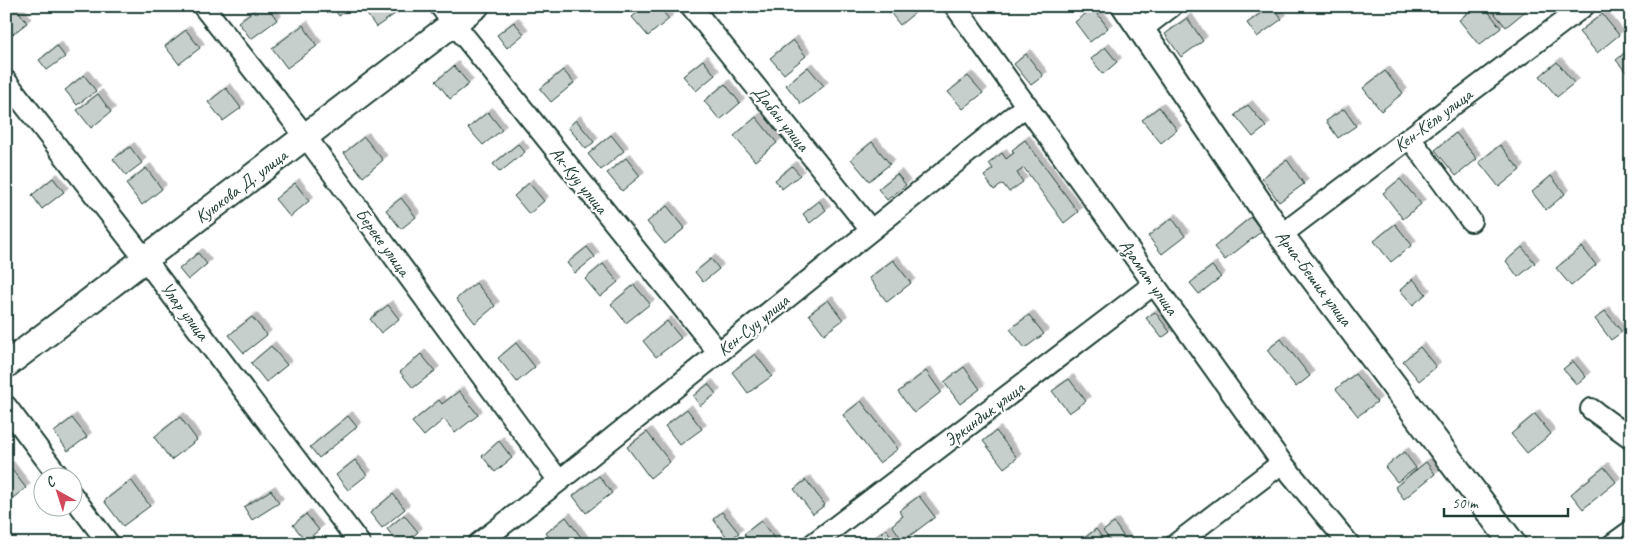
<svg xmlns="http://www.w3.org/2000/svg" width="1637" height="550" font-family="Caveat,sans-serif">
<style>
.building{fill:#c7cfcc;stroke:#1f3d34;filter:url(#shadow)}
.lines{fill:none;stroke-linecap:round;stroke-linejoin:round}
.minor-casing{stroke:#1f3d34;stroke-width:24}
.tertiary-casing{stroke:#1f3d34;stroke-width:29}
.minor{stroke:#fff;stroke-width:20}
.tertiary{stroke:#fff;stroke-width:25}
.labels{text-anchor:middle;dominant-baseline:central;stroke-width:4.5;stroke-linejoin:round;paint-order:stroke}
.street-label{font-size:18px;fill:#1f3d34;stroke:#fff}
</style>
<defs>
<filter id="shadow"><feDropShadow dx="4.5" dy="-4.5" stdDeviation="0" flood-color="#0004"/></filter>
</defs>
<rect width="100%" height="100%" fill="#fff"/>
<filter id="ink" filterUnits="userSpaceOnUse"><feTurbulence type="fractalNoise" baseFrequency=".02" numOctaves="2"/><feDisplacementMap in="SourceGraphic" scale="10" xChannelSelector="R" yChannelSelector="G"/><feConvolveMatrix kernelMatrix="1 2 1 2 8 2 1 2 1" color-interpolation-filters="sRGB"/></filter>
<g filter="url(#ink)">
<!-- building -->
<path class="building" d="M10,6h5l12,17 -18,14 -3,-4v-24z
M260,6h7l10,14 -26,19 -13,-17z
M332,6h21l-14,10z
M366,6h38l1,1 -29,20 -13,-18z
M645,6h13l11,13 -21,17 -16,-19z
M885,6h37v1l-22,18z
M1271,6h2l9,13 -25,18 -10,-14z
M1476,6h8l17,22 -22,17 -20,-25z
M1493,6h33l2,3 -22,18 -16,-19z
M1093,8l15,20 -18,14 -15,-20z
M1602,14l17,21 -22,18 -18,-21z
M1187,18l16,23 -22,16 -16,-23z
M514,22l10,12 -17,14 -10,-13z
M303,25l14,21 -30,22 -15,-20z
M186,30l14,18 -21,16 -14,-18z
M793,40l13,16 -22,18 -14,-16z
M57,46l8,11 -18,13 -8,-10z
M1105,47l12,15 -14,12 -12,-15z
M1631,48v30l-15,-18z
M1026,54l17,22 -12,9 -17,-21z
M703,60l12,15 -19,16 -13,-15z
M1557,62l17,21 -17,14 -17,-21z
M454,66l15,18 -19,15 -14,-18z
M808,67l16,19 -23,18 -15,-19z
M563,70l11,13 -23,19 -11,-13z
M1385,71l18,22 -22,18 -18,-23z
M84,75l12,16 -19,14 -12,-15z
M968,76l15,17 -20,16 -15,-17z
M725,84l15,19 -20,17 -16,-19z
M226,88l15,20 -18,13 -15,-19z
M98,94l13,18 -20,16 -14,-18z
M1248,105l18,22 -13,10 -18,-22z
M1159,107l18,23 -16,13 -19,-23z
M1344,109l12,17 -18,12 -12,-17z
M488,112l14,18 -19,15 -15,-17z
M756,117l21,26 -22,18 -21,-25z
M576,120l18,22 -8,7 -18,-22z
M1456,133l21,26 -21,17 -21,-26z
M611,135l13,16 -23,19 -13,-16z
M364,137l19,23 -20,17 -19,-24z
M1025,140l53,72 -14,11 -40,-55 -7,5 6,9 -14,10 -6,-8 -9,6 -10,-14 9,-7 -4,-6 13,-10 4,6 8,-6 -2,-3z
M872,142l18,22 -21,17 -18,-22z
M518,144l7,8 -25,20 -7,-8z
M1500,145l20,25 -21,17 -20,-25z
M130,147l12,16 -16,12 -13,-16z
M626,158l14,18 -18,15 -15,-18z
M1287,160l17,24 -25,18 -17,-24z
M792,166l8,9 -18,14 -7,-9z
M146,168l16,21 -20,16 -16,-21z
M897,174l9,11 -19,15 -9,-11z
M1551,176l14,18 -19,16 -14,-18z
M53,178l11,14 -22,17 -10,-14z
M1400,179l21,25 -18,15 -20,-26z
M295,183l14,18 -19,16 -15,-18z
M529,183l15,18 -15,13 -15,-18z
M401,198l15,19 -15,12 -15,-19z
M819,201l7,9 -16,13 -7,-9z
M667,206l18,22 -20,16 -18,-22z
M1251,217l11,14 -37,29 -11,-13z
M1172,218l13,18 -23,18 -14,-18z
M1395,224l17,21 -21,17 -17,-21z
M587,247l8,10 -20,16 -8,-10z
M1522,247l13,16 -17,14 -12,-16z
M1582,247l14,18 -25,21 -15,-18z
M198,253l9,11 -19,16 -9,-11z
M711,259l8,10 -16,13 -8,-10z
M893,260l18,23 -24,19 -18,-24z
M603,264l15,18 -18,15 -15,-18z
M1212,266l9,11 -22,17 -9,-11z
M1413,279l13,15 -13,11 -13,-15z
M476,283l19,23 -20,17 -19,-24z
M634,285l16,19 -24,19 -15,-19z
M828,300l15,20 -19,14 -15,-20z
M388,305l11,14 -18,14 -11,-14z
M1605,311l17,21 -11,8 -16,-21z
M1155,312l15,20 -8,6 -16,-20z
M1029,315l15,19 -19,14 -15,-19z
M252,317l15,18 -23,18 -15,-18z
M667,321l14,17 -25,19 -13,-16z
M1281,339l29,37 -14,11 -29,-37z
M516,343l19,24 -18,15 -19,-24z
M271,346l16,19 -21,17 -15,-19z
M1420,347l16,20 -17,14 -16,-20z
M421,354l14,17 -22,17 -13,-16z
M755,354l17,22 -24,17 -16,-21z
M1573,361l13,16 -9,8 -14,-16z
M964,367l16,22 -20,15 -16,-22z
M926,371l15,21 -27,21 -16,-21z
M1355,374l22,28 -19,14 -22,-27z
M1069,379l17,22 -17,12 -17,-22z
M708,384l8,10 -16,12 -7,-10z
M459,391l19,24 -23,18 -11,-14 -20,17 -12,-14 27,-22 3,4z
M861,401l37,48 -19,14 -36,-48z
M687,409l15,20 -22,16 -15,-19z
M1535,414l16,20 -24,19 -16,-19z
M348,416l9,11 -38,31 -9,-11z
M180,417l17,23 -26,20 -17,-23z
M72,418l15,19 -19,14 -14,-19z
M996,431l21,27 -13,10 -21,-27z
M647,432l23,30 -20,16 -23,-31z
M499,441l13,17 -17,14 -13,-16z
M1404,452l12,16 -19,14 -12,-15z
M355,460l12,15 -19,15 -12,-15z
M1426,462l9,12 -31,25 -9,-12z
M9,466l17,22 -20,15v-35z
M1604,467l12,15 -33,27 -12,-15z
M599,476l13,17 -26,20 -13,-17z
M131,480l19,26 -27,20 -19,-25z
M806,480l19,25 -12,9 -19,-25z
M271,490l8,13 -27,17 -8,-13z
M393,494l12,15 -23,19 -12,-15z
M919,496l16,21 -32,24 -11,-16 11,-9 -4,-5z
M722,512l17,21 -10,7 -16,-21z
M306,514l13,16 -13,11 -13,-16z
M404,515l14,17 -14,12h-5l-12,-15z
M566,517l20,27h-32l-8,-11z
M761,521l16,21 -2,2h-23l-8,-10z
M1114,523l15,21h-16l-10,-13z
M886,529l11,15h-30z
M1096,529l11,15h-30z"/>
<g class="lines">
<defs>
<path id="minor" d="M203,6l103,131 253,344
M440,6l279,347
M691,6l179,223
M955,6l327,457 67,81
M1142,29l30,-23
M6,81l138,177 216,286
M1410,138l61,83
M1281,235l303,-229
M6,406l54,72
M1591,409l40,29
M72,495l37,49
M478,544l81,-63 468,-376
M813,544l341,-260
M1176,544l106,-81
M1613,544l18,-13"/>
<path id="tertiary" d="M1125,6l156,229 232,309
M6,365c156,-121 314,-238 470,-359"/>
</defs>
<!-- minor casing -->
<use href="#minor" class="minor-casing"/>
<!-- tertiary casing -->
<use href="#tertiary" class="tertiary-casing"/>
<!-- minor -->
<use href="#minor" class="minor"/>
<!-- tertiary -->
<use href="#tertiary" class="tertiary"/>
</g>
</g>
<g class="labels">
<!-- street labels -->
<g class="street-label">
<text transform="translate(781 118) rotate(51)">Дабан улица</text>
<text transform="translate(1433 120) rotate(-37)">Кен-Кёль улица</text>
<text transform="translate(579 180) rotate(51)">Ак-Куу улица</text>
<text transform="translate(241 186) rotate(-37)">Куюкова Д. улица</text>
<text transform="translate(383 242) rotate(54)">Береке улица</text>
<text transform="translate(1149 277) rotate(55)">Азамат улица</text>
<text transform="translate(1314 278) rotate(53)">Арча-Бешик улица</text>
<text transform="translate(185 311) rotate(53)">Улар улица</text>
<text transform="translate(753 325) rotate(-39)">Кен-Суу улица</text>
<text transform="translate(984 414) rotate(-37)">Эркиндик улица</text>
</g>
</g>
<!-- margin -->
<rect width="1637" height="550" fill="none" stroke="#fff" stroke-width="25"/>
<rect x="12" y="12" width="1612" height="525" fill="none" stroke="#1f3d34" stroke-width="2" filter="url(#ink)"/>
<!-- north arrow -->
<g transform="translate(58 492) rotate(321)"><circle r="24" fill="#ffffff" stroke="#a5b1ae"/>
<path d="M0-4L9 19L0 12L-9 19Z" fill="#d1495b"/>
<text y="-8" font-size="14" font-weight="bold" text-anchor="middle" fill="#1f3d34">С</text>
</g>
<!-- scale -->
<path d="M1444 508v8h124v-8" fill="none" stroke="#1f3d34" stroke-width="2.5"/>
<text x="1452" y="508" font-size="15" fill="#1f3d34" stroke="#ffffff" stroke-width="4" paint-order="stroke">50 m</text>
</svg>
